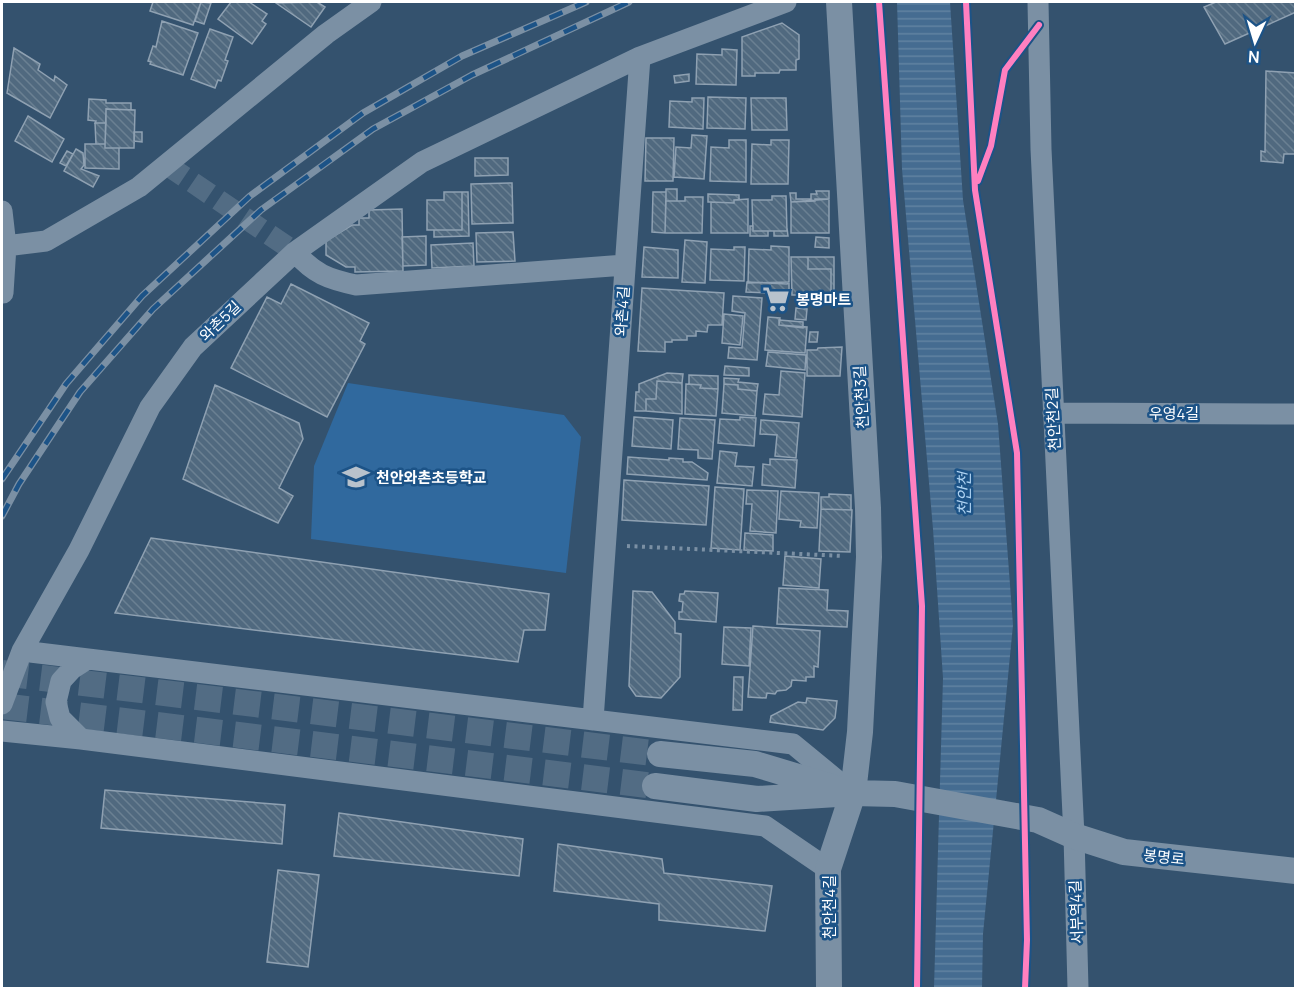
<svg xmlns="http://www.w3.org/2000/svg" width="1297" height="990" font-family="Manrope,'Noto Sans KR',sans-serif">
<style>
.pitch{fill:#30699e}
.water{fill:url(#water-rules)}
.building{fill:url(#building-back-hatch);stroke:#8fa1b2;stroke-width:1.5}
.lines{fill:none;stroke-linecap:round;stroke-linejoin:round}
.minor-tunnel{stroke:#526c84;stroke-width:21;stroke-dasharray:21 10;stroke-linecap:butt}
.tertiary-tunnel{stroke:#526c84;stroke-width:26;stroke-dasharray:26 13;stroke-linecap:butt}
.path{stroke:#7b90a4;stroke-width:4;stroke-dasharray:3 4.5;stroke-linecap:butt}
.minor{stroke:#7b90a4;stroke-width:21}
.tertiary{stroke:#7b90a4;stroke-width:26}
.rail-casing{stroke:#7b90a4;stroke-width:7}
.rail{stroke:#1c5387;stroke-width:4.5;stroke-dasharray:14;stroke-linecap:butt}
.cycleway-casing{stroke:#1c5387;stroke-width:10}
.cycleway{stroke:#ff80c0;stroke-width:6}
.labels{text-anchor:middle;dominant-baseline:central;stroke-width:5;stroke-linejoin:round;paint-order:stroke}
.poi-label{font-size:15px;font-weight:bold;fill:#fff;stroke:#1c5387;text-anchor:start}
.street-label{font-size:15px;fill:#fff;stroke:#1c5387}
.water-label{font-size:16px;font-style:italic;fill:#b0d4f3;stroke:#1c5387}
</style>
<defs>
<pattern id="water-rules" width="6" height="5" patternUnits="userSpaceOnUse" patternTransform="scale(1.5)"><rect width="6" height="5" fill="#456c91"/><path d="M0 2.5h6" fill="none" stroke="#6182a2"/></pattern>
<pattern id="building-back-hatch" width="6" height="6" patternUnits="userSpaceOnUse" patternTransform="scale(1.5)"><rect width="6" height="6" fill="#50697f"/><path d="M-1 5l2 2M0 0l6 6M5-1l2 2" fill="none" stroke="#6a8092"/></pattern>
</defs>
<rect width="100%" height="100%" fill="#34526e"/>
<!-- pitch -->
<path class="pitch" d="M348,383l216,32 17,22 -15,136 -255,-34 3,-73z"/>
<!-- water -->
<path class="water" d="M897,2h53l13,198 35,224 15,201 -30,309 -1,54h-48l9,-310 -10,-149 -31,-360z"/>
<!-- building -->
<path class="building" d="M153,2h48l-8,23 -43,-14z
M201,2l10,1 -7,21 -9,-3z
M231,2h18l18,12 -5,7 4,3 -14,20 -34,-25z
M1216,2h80v10l-71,32 -21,-37z
M276,3l41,-1 8,5 -14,20z
M162,21l36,12 -15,42 -33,-11 1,-2 -3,-1 5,-15 3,1z
M782,23l17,12v24l-3,1v10h-16l-1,3h-24v3h-13v-39z
M210,29l23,8 -8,23 3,1 -7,20 -3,-1 -3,8 -24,-9z
M14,48l26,16 -2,6 16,11 1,-5 12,9 -17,33 -43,-25z
M722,49l15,1 -1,35 -40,-1 1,-30 25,1z
M1266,71l30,2v81h-12l-1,9 -22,-2v-10l4,1z
M689,74v7l-14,2 -1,-7z
M708,97l38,1 -1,31 -38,-1z
M692,98h12l-1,31 -34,-2 1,-26 22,1z
M751,98h35l1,32h-35z
M89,99l17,1v3h25v7l-25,-1v14h-11l1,-2 -8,-1z
M106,109l29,1 -1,38h-29z
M28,116l36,23 -12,23 -37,-21z
M95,123h11l-1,21h-9z
M134,132h8v10l-8,-1z
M692,135l15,1 -3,43 -30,-2 2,-30 15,1z
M646,138h28l-1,43h-28z
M729,140h17v42l-36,-1 1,-34 18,1z
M771,140h18l-1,44h-37l1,-40 19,1z
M85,144h20v4h14v21l-34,-1z
M76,149l7,4 1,12 -3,4 18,7 -6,11 -29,-16z
M67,151l6,3 -7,12 -6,-3z
M475,158h33v17l-33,1z
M512,183l1,40 -41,1 -1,-40z
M666,189h11v12h-11z
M816,191h13v8l-38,3 -1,-9h6v6h15v-5h6z
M444,192h18v38h-35v-30h17z
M462,192h6l1,44 -35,1v-7h28z
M653,192h13l-1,41 -13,-1z
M708,194l31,1v5h-5v3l-23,-1h-3z
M772,196h14l1,35h-34l-1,-31h20z
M685,197h18l-1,36h-37l1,-32h19z
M748,199v34h-37v-31l23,1v-3z
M815,199h14v34h-38v-31l24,-1z
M402,209l1,62 -48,1v-5h-9l-20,-12v-14l26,-16h7v-7h10v-8z
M750,226h3v5h15v5h-18z
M787,228l1,8h-14v-5h13z
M513,232l2,29 -38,1 -1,-29z
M426,236v29l-23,1 -1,-29z
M816,237l13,1v10l-14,-1z
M685,240l22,2 -2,41 -23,-1z
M473,243l1,23 -42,2 -1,-23z
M771,246l18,1v35l-41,1 1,-34 22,1z
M644,247l34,3v28l-36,-1z
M734,247h11l-1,34 -34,-1 1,-31 23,1z
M791,257h17v12h23v26h-39z
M808,257h26v37l-3,1v-26h-23z
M789,281v13l-43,-2 1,-10 40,2z
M291,284l78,39 -9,18 5,3 -38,73 -96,-49 36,-71 14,7z
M642,288l82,5 -2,32h-14l-1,7 -11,-1v5h-9v4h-15v2h-7v10l-27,-1z
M733,296l29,2 -5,62 -29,-2 1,-11 13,1 3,-35 -13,-2z
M796,308l11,1 -1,11 -11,-1z
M724,314l19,2 -3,29 -18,-2z
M768,317l12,1 -1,7 28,2 -2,26 -40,-3z
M779,320l24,2v6l-24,-3z
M810,332h8l-1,10h-8z
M842,347l-2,29h-33v-26h10l1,-2z
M768,352l38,3 -1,15 -39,-4z
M725,366l24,2v8l-25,-1z
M781,371l24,2 -3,44 -39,-3 2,-20 14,1z
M667,373l16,1 -1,9 -25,-2 -1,18h-10v12h-11l1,-19h3v-8z
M689,375l29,1v13l-18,-1 1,-3 -12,-1z
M724,378l15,1 -1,3 20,2 -1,7 -19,-2v-4l-14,-1z
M657,381l25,2v31l-36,-3v-12h10z
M686,384l15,1 -1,3 18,1 -2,27 -31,-2z
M724,384l14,1v4l19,2 -2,25 -33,-3z
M215,385l84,38 4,16 -24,49 14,8 -15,27 -95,-44z
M634,417l39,3 -2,29 -39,-3z
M740,417l16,1 -2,28 -36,-3 2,-24 20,1z
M680,418l35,2 -3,39 -14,-1v-8l-20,-1z
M761,420l38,3 -3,35 -21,-2 2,-21 -17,-1z
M720,451l17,2 -2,13 19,1 -2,19 -35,-3z
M628,457l41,3v-2l14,1v3h9l16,11 -1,7 -80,-6z
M770,459l27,1 -2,28 -33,-3 1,-21 7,1z
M624,480l85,6 -3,39 -84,-5z
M715,487l29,2 -4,61 -29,-2z
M747,490l31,1 -2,42 -26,-2 2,-27h-6z
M781,491l38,2 -2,35 -17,-1 1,-6 -22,-2z
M829,494l22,1v15l-30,-1v-12h8z
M821,509l31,1 -2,42 -31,-1z
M745,533l28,2v16l-29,-1z
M151,538l398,56 -4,36h-21l-6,32 -403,-49z
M785,556l36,3 -2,29 -36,-3z
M779,588l49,2 -1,20 21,1 -1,16 -70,-3z
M633,591l19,1 23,30v11l6,1 -1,43 -19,21 -25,-2 -7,-10z
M685,591l33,2 -2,29 -37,-3v-7h3l1,-10 -4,-1 1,-7h4z
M753,626l67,5 -2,36 -4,-1v11h-8v4l-14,-1 -1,6 -5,4 -9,1 -2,3 -8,-1 -1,5 -18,-1z
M724,627l27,1 -2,38 -27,-2z
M734,677h9l-1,33h-9z
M807,698l30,3 -2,17 -12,12 -53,-8 1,-6 27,-14 8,1z
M105,790l180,15 -3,39 -181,-16z
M339,813l184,26 -4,37 -185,-20z
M558,844l104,15 2,14 108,13 -7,45 -106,-11v-16l-105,-13z
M278,870l41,5 -11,92 -41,-5z"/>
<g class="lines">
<!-- minor-tunnel -->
<path class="minor-tunnel" d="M167,165l128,87"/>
<!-- tertiary-tunnel -->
<path class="tertiary-tunnel" d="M2,673l658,81
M2,706l653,80"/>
<!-- path -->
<path class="path" d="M627,546l217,10"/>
<!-- minor -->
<path class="minor" d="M1038,2l3,147 33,687 4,152
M2,211l4,35 -3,47
M6,246l40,-5 93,-54 187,-153 45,-32
M295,252l127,-90 218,-105
M1053,413l243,1
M22,651l771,93 57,47
M2,704l20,-53 57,-101 71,-143 43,-60 102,-95c19,22 33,27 61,33l269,-20
M593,720l47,-663 146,-55
M2,731l79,8 684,87 63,43
M81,739l-21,-21 -4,-16 5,-21 11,-12 14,-9"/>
<!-- tertiary -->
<path class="tertiary" d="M660,754l95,10 80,24
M655,786l102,13 96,-6 42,1 143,26 36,16 50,16 172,19
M829,988l-1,-119 25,-76 7,-61 9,-175 -1,-49 -29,-506"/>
<defs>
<path id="rail" d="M2,479l64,-95 76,-88 108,-100 113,-83 99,-57 124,-54
M2,516l17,-32 61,-92 73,-83 108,-99 112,-81 99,-54 157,-73"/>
</defs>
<!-- rail casing -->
<use href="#rail" class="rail-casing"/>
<!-- rail -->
<use href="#rail" class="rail"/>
<defs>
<path id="cycleway" d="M879,2l43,604 -5,382
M966,2l9,188 42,263 10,487 -2,48
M978,181l13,-35 14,-76 34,-45"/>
</defs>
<!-- cycleway casing -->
<use href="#cycleway" class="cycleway-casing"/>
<!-- cycleway -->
<use href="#cycleway" class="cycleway"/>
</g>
<!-- icons -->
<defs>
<symbol id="supermarket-bare" viewBox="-9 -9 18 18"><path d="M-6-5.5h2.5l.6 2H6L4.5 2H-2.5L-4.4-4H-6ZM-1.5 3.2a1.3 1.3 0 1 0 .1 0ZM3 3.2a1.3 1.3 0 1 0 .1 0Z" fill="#b8c2cc" stroke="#1c5387" stroke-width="2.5" paint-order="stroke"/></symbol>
<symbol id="school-bare" viewBox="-9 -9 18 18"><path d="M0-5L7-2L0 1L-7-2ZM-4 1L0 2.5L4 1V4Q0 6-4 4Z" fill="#b8c2cc" stroke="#1c5387" stroke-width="2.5" paint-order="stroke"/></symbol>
</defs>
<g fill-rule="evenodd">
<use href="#supermarket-bare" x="757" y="280" width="38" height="38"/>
<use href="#school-bare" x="337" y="458" width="38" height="38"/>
</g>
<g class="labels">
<!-- poi labels -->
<g class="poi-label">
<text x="796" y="299">봉명마트</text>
<text x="376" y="477">천안와촌초등학교</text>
</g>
<!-- street labels -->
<g class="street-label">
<text transform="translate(622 311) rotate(-86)">와촌4길</text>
<text transform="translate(220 321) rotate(-44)">와촌5길</text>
<text transform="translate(861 397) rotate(-93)">천안천3길</text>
<text x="1174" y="413">우영4길</text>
<text transform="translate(1053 419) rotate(-93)">천안천2길</text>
<text transform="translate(1164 857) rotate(6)">봉명로</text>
<text transform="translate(829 907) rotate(-90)">천안천4길</text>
<text transform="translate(1076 912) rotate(-92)">서부역4길</text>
</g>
<!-- water labels -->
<g class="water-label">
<text transform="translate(964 494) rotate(-90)">천안천</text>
</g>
</g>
<!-- border -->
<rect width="1297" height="990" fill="none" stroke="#ffffff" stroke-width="6"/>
<!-- north arrow -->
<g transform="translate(1255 42) rotate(184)" stroke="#1c5387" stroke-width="4.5" paint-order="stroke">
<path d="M0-4.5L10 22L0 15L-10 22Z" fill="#ffffff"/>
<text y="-9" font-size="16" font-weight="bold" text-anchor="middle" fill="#ffffff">N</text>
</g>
</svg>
